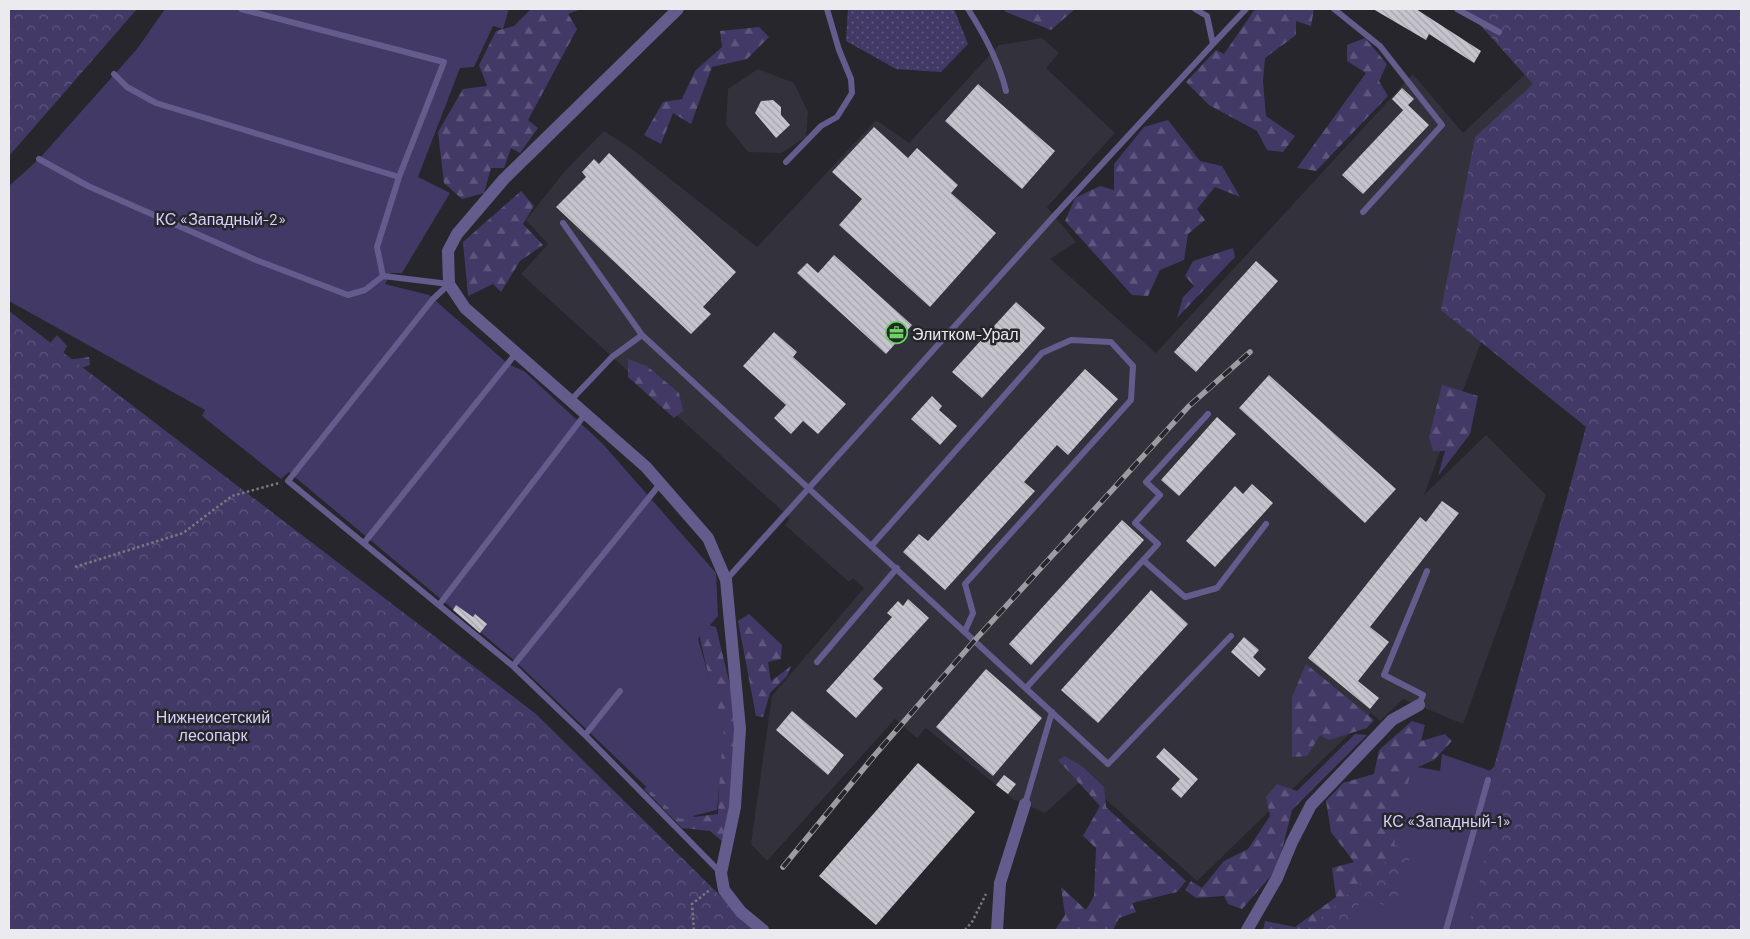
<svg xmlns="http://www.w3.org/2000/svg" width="1750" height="939" font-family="Barlow,sans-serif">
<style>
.built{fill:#32313c}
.grass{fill:url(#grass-dots)}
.forest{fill:url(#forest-firs)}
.park{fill:url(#park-crowns)}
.garden{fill:#433967}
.building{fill:url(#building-back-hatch)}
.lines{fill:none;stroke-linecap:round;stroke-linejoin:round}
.path{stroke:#78787d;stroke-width:2.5;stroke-dasharray:2.5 2.5;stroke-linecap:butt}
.service{stroke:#655c8e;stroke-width:6}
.minor{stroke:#655c8e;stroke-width:12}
.rail-casing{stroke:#9d9ca1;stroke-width:5.5}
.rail{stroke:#26262c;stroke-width:4;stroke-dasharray:11;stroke-linecap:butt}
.labels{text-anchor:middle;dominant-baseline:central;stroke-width:5;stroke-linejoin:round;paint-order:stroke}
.park-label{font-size:16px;fill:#d7d0fb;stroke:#26262c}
.poi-label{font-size:16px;fill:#ebeaee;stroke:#26262c;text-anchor:start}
</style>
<defs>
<pattern id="grass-dots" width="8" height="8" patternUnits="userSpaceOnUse" patternTransform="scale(1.25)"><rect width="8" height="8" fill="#433967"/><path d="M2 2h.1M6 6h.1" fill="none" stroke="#5e567d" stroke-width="1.8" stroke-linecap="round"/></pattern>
<pattern id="forest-firs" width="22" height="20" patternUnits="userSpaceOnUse" patternTransform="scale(1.25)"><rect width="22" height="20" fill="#433967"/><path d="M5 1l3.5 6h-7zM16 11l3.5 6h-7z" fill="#5e567d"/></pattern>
<pattern id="park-crowns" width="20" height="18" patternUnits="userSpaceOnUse" patternTransform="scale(1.25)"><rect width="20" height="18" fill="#433967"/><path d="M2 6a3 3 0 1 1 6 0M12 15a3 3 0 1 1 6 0" fill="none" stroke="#5e567d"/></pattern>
<pattern id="building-back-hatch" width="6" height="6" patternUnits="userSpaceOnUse" patternTransform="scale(1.25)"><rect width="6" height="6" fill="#c6c5cd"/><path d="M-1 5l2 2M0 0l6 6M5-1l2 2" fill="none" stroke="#a6a5ac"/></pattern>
</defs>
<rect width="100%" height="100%" fill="#26262c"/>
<!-- built -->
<path class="built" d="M1042,38l17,15 -13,15 69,65 -68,74 29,35 -26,17 106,94 257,-279 50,59 97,-92 24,25 -160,429 62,-60 60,60 -83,229 -60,-25 -23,22 -9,-8 -174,168 -114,-102 -38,34 -32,-14 -87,-71 -9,10 -22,-19 -128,142 -16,-17 21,-148 92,-108 -11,-10 -4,4 -64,-57 5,-7 -269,-244 27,-30 -22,-24 39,-49 39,-40 28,18 125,98 119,-127 33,23 90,-98z
M758,69l36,14 14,29 -2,25 -25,16 -33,-1 -22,-27 2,-36z"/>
<!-- grass -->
<path class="grass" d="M848,9h106l14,35 -27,28 -45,-3 -50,-28z"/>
<!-- forest -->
<path class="forest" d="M531,9h50l-13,5 9,15 -49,91 10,8 -18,25 -9,-5 -7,20h-13l-7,25 -22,6 -18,-16 -6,-51 25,-43 24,-3 -8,-21 17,-34 18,-5z
M1003,9h72l-24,21 -45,-18z
M1255,9h59l-3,17 -15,-5v14l-31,23 -2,23 3,35 29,20 -12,16 -16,-2 -10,-19 -48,-26 -23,-23 30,-32 8,4z
M759,27l10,10 -22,22 -35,8 -21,57 -18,-11 -12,31 -17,-9 19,-33 19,-3 13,-28 27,-24 -2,-16z
M1365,38l22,26 -8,17 9,15 -72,75 -19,-3 69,-95 -19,-12v-16z
M1168,120l32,41 22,5 18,31 -25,-10 -18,22 8,11 -17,14 -4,26 -24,10 -12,26 -16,-1 -67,-74 10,-23 25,-12 14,4v-26l30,-37z
M521,191l13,15 -11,18 20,21 -23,16 -19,31 -8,-8 -25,12 -5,-54z
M1233,248l2,9 -58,61 6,-21 11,-11 -9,-10 8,-15z
M57,335l10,11 -8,15 30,-4 1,8 -25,9 -32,-10z
M628,359l19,7 32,27 4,18 -9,7 -46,-41z
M1442,385l36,11 -8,38 -32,42 7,-25h-12l-4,-14z
M749,614l33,31 -1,14 -13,3 3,19 20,-15 -4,10 -17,17 -7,24 -7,-1 -18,-95z
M703,624l13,3 20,84 -5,92 -9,38 -12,-10 -28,-3 -38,-39 8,-8 25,27 17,9 24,-3 3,-85 -21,-90z
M1306,664l68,56 -7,8 -38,12 -9,-5 -13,21 -15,1v-60z
M1412,721l13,4 -4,16 24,-7 7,7 -18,19 -21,9 12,66 -80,95h-82l2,-9 30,6 41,-30 -4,-29 22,-6 -23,-30 -5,-31 17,-18 31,-9 5,-24z
M1355,734l12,1 -75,75 -15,59 -35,40 -14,-5 -4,-8 -28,2 -11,-8 6,-9 11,7 22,-27 24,-12 22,-33 -4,-19 11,-13 20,7z
M1065,756l18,11 21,20 2,20 80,74 -9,11 -45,11 4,9 -17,6 -6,12h-58l10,-15 -4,-28 25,23 8,-14 2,-48 -13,-12 17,-30 -42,-46z"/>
<!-- park -->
<path class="park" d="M9,9h128l-128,147z
M1466,9h275v921h-434l187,-163 92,-340 -145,-117 34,-173 58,-53z
M9,311l527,403 219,216h-746z"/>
<!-- garden -->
<path class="garden" d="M165,9h344l-6,20 -10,-3 -19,41 -14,1 -42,109 32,16 -48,80h-11l-6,11 44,11 79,69 16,7 78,72 114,130 2,43 -20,23 26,89 -7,82 -37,9 -164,-157 -227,-190 -8,7 -79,-63 3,-6 -196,-109v-115l30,-27 98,-110z
M1442,754l63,22 -37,154h-116l8,-31 34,8 18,-57 -18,-5 18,-79 28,5z"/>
<!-- building -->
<path class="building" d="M1373,9h43l65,42 -7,12 -45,-29 -3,6z
M978,84l77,67 -33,38 -77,-68z
M1402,88l12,11 -11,11 -11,-11z
M773,100l8,7v8l9,10 -14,13 -21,-25 6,-12z
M1408,105l21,20 -66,69 -21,-19z
M874,127l34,31 9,-10 41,37 -7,8 45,40 -66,74 -91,-82 23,-26 -30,-27z
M609,153l127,119 -33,35 8,7 -20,20 -135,-127 30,-30 -4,-5 12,-13 5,5z
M834,255l78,70 -26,29 -89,-81 10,-10 11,10z
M1256,261l22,20 -82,91 -22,-20z
M1016,302l29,26 -63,70 -30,-26z
M774,332l23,20 -4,5 53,47 -28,30 -15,-13 -12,13 -17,-16 12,-13 -43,-39z
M1085,369l33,30 -50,56 -11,-10 -33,37 11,9 -90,99 -42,-38 16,-18 9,7z
M1269,375l127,114 -31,34 -126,-115z
M932,396l10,10 -3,4 18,16 -17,19 -29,-26z
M1217,417l19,17 -57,62 -18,-16z
M1252,484l21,19 -58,64 -29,-26 49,-55 8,8z
M1442,501l17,12 -89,114 19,15 -31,39 21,17 -9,11 -62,-51 112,-141 6,5z
M1122,520l22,20 -113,125 -22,-21z
M1151,590l37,34 -90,99 -37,-33z
M908,599l21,19 -56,61 10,9 -27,30 -30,-27 66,-74 -5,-4 11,-12 5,5z
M456,605l17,12 2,-3 12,10 -7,9 -27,-23z
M1244,637l15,13 -6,7 13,12 -7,8 -28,-25z
M986,669l56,49 -49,58 -57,-49z
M792,711l52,44 -16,20 -52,-45z
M1164,748l34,31 -17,19 -10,-9 9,-10 -24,-22z
M918,763l57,49 -99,113 -57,-49z
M1004,775l12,9 -8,10 -12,-9z"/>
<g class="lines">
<!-- path -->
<path class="path" d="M75,567l108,-34 49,-37 47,-13
M694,930l-2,-26 19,-15
M965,930l7,-8 14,-28"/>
<!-- service -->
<path class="service" d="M241,9l203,53 -45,115 -22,70 6,29
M968,9c16,25 31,52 38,82
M1334,9l46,37 62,79 -79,87
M1457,9l42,23
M1213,44l33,-35
M114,74l13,13 29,16 243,74
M39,159l49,27 168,74 92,35 17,-5 18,-14 66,8 -16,15 -145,182 225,185 72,69 136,138
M786,162l35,-36 16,-9 15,-24 -1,-14 -12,-29 -12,-41
M563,223l79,112 -30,22 -41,43
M642,335l466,429 123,-128
M364,543l153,-191
M872,545l170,-192 29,-13 40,2 22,24 -2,34 -166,184 8,29 -8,18
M1143,560l42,37 32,-9 49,-64
M726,580l328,-364 159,-172 -6,-28 -12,-7
M439,605l147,-192
M817,662l80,-94
M513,666l147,-182
M1026,688l132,-144 -23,-21 25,-28 -14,-13 62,-68
M1419,705l4,-10 -39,-20 43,-104
M585,735l35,-44
M1025,804l27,-92
M1446,930l42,-150"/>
<!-- minor -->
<path class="minor" d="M678,9l-174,170 -47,55 -9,17 1,33 16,24 181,159 62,71 18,42 14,149 -5,78 -14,66 3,17 17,22 22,18
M997,930l3,-47 25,-79
M1247,930l30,-52 15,-36 19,-37 81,-85 27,-15"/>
<defs>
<path id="rail" d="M783,867l91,-111 101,-116 214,-234 61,-54"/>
</defs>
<!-- rail casing -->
<use href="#rail" class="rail-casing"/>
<!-- rail -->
<use href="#rail" class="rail"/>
</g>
<!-- icons -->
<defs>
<symbol id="office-ring" viewBox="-11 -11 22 22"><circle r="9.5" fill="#26262c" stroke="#6bd363" stroke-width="1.5"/><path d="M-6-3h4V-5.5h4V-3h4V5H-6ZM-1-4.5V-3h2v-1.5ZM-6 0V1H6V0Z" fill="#6bd363"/></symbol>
</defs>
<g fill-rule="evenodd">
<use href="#office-ring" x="884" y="320" width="25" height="25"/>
</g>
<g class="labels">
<!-- park labels -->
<g class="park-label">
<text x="221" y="218">КС «Западный-2»</text>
<text x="213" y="716">Нижнеисетский<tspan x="213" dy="18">лесопарк</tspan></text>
<text x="1447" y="820">КС «Западный-1»</text>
</g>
<!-- poi labels -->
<g class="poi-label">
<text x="912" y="333">Элитком-Урал</text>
</g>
</g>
<!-- border -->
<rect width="1750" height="939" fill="none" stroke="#ebeaee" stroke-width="20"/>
</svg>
